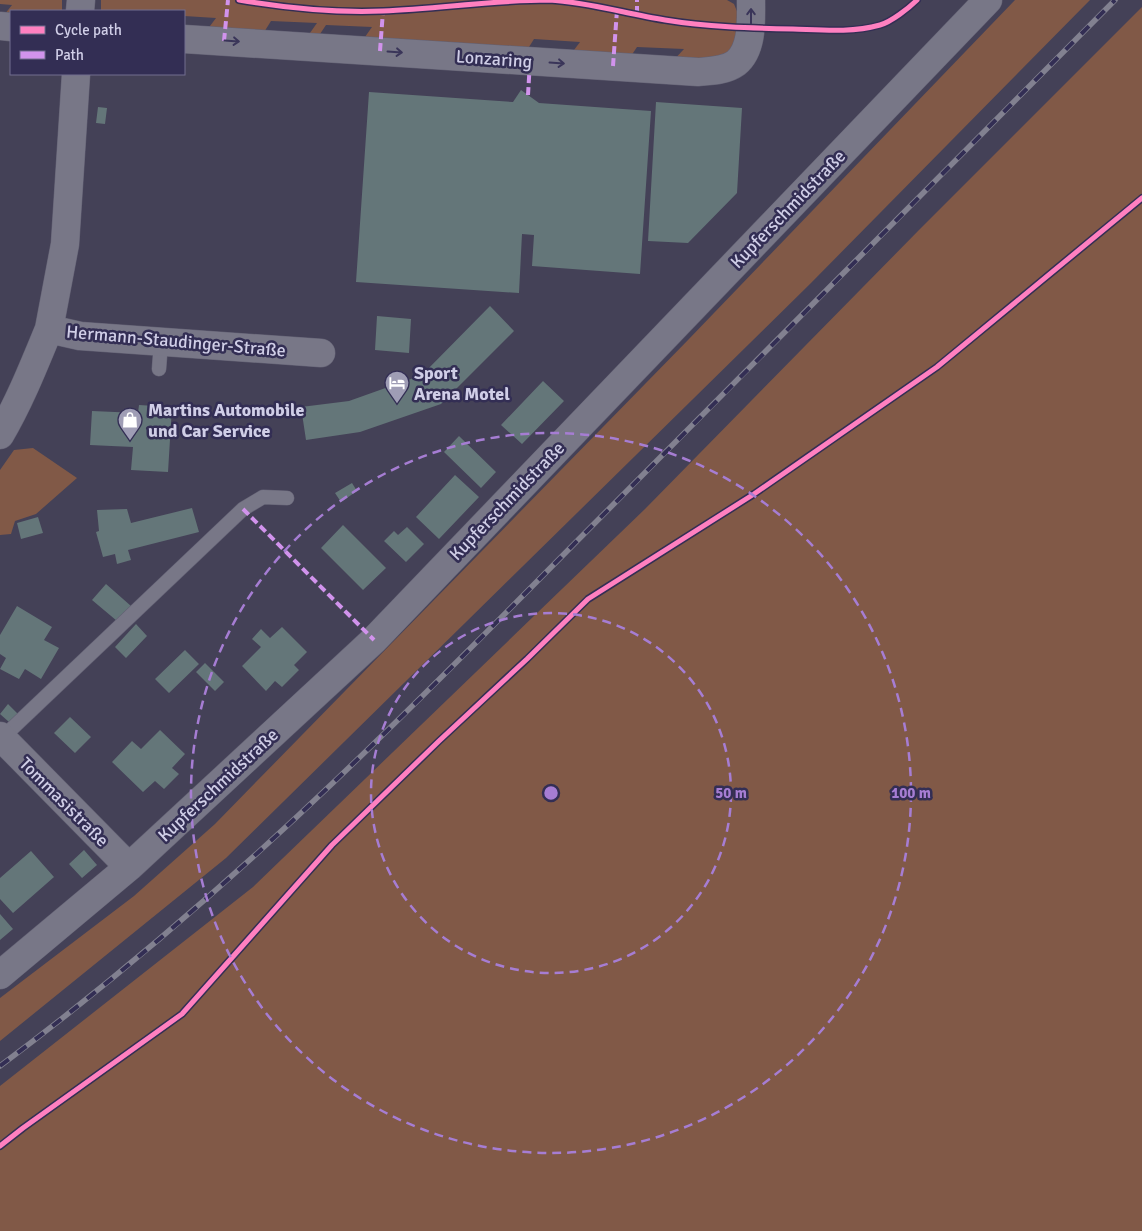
<svg xmlns="http://www.w3.org/2000/svg" width="1142" height="1231" font-family="Signika,sans-serif">
<style>
.green{fill:#815947}
.building{fill:#647679}
.lines{fill:none;stroke-linecap:round;stroke-linejoin:round}
.service-casing{stroke:#626073;stroke-width:15}
.minor-casing{stroke:#626073;stroke-width:29}
.service{stroke:#787787;stroke-width:14}
.minor{stroke:#787787;stroke-width:28}
.rail-casing{stroke:#828190;stroke-width:5.5}
.rail{stroke:#332e54;stroke-width:4;stroke-dasharray:11;stroke-linecap:butt}
.quiet{stroke:#d193ec;stroke-width:4;stroke-dasharray:8 4;stroke-linecap:butt}
.cycleway-casing{stroke:#332e54;stroke-width:8}
.cycleway{stroke:#ff80c0;stroke-width:5}
.oneway{stroke:#3a3559}
.ring{fill:none;stroke:#a67dd3;stroke-width:2.5;stroke-dasharray:9 6}
.labels{text-anchor:middle;dominant-baseline:central;stroke-width:5;stroke-linejoin:round;paint-order:stroke}
.street-label{font-size:18px;fill:#d0cee7;stroke:#332e54}
.poi-label{font-size:18px;font-weight:bold;fill:#d0cee7;stroke:#332e54;text-anchor:start}
.centre{fill:#a67dd3;stroke:#332e54;stroke-width:2.5}
.ring-label{font-size:15px;text-anchor:middle;font-weight:bold;fill:#a67dd3;stroke:#332e54;stroke-width:5;stroke-linejoin:round;paint-order:stroke}
</style>
<rect width="100%" height="100%" fill="#444157"/>
<!-- green -->
<path class="green" d="M0,0h62v11h-51v9h-11l12,-15 -12,-1z
M101,0h626l7,4 7,17 -5,25 -22,17h-43l13,-14 -47,-2 -10,15 -59,-4 12,-16 -46,-3 -10,16 -164,-11 12,-17 -46,-2 -10,15h-11l12,-17 -46,-2 -10,16 -57,-3 12,-16 -32,-2v-5h-83z
M1015,0h75l-279,283 -585,575 -226,183v-43l134,-102 81,-72 473,-484z
M1142,7v1224h-1142v-145l253,-199 392,-378 273,-278z
M33,448l44,30 -41,36 -21,7 -4,13 -11,1v-65l14,-20z"/>
<!-- building -->
<path class="building" d="M521,90l18,13 112,8 -11,163 -108,-8 2,-31 -12,-1 -3,59 -163,-11 13,-190 144,10z
M656,102l86,6 -5,85 -49,50 -40,-2z
M98,107l9,1 -2,16 -9,-1z
M490,306l24,25 -73,73 -81,28 -54,8 -5,-33 48,-6 73,-26z
M377,316l34,3 -2,34 -34,-3z
M543,381l21,20 -42,43 -21,-19z
M139,405l33,2 -4,65 -37,-2 2,-23 -43,-2 2,-34 46,2z
M459,436l37,36 -15,16 -37,-36z
M455,475l24,22 -40,42 -23,-22z
M352,483l5,8 -16,11 -6,-9z
M192,508l7,24 -71,18 3,10 -14,4 -2,-10 -12,3 -7,-25 3,-1 -2,-21 30,-1 4,14z
M38,517l5,16 -22,6 -4,-16z
M343,525l43,43 -23,22 -42,-42z
M407,527l17,17 -18,18 -22,-21 10,-10 4,4z
M106,584l25,22 -14,15 -25,-21z
M17,606l35,21 -8,13 15,8 -18,31 -16,-10 -6,10 -19,-10 6,-11 -6,-4v-19z
M136,624l11,12 -21,22 -11,-11z
M282,627l25,25 -13,13 5,5 -17,17 -7,-6 -9,10 -24,-25 19,-19 -9,-8 9,-10 9,9z
M185,650l14,14 -30,29 -14,-14z
M205,663l19,19 -9,9 -19,-19z
M8,704l10,10 -9,8 -9,-8z
M70,717l21,20 -16,16 -21,-20z
M160,730l25,24 -13,14 7,6 -15,15 -9,-8 -12,11 -31,-30 20,-21 9,8z
M84,850l13,15 -15,13 -13,-14z
M31,851l23,26 -41,36 -13,-14v-21z
M0,914l13,15 -13,11z"/>
<g class="lines">
<defs>
<path id="service" d="M159,369l2,-27
M2,738l241,-229 20,-12 24,1"/>
<path id="minor" d="M80,11l1,-11
M0,26l11,1
M184,39l514,33c12,-1 27,-1 38,-9 17,-14 15,-43 15,-63
M76,74l-11,170 -16,85 31,7 241,17
M0,435c20,-34 34,-70 49,-106
M0,736l129,131
M0,975l129,-108 245,-227 614,-640"/>
</defs>
<!-- service casing -->
<use href="#service" class="service-casing"/>
<!-- minor casing -->
<use href="#minor" class="minor-casing"/>
<!-- service -->
<use href="#service" class="service"/>
<!-- minor -->
<use href="#minor" class="minor"/>
<defs>
<path id="rail" d="M0,1066c118,-88 230,-185 337,-287 82,-78 162,-159 242,-240 179,-179 357,-359 536,-539"/>
</defs>
<!-- rail casing -->
<use href="#rail" class="rail-casing"/>
<!-- rail -->
<use href="#rail" class="rail"/>
<!-- quiet -->
<path class="quiet" d="M637,14v-14
M224,41l4,-41
M380,51l3,-40
M613,66l4,-56
M528,95l2,-34
M243,509l131,131"/>
<defs>
<path id="cycleway" d="M239,0c47,8 96,13 144,11 55,-2 110,-11 166,-11 40,2 77,14 116,20 42,7 85,8 128,9 29,1 58,4 87,-4 11,-3 29,-17 37,-25
M0,1146l23,-18 159,-114 150,-169 107,-104 88,-82 61,-60 166,-105 183,-127 205,-169"/>
</defs>
<!-- cycleway casing -->
<use href="#cycleway" class="cycleway-casing"/>
<!-- cycleway -->
<use href="#cycleway" class="cycleway"/>
</g>
<!-- one-way arrows -->
<defs><path id="oneway-shaft" d="M-6 0H5M1.5-3L5.5 0L1.5 3" fill="none" stroke-width="1.6" stroke-linecap="round" stroke-linejoin="round" transform="scale(1.25)"/></defs>
<g class="oneway">
<use href="#oneway-shaft" transform="translate(751 16) rotate(-90)"/>
<use href="#oneway-shaft" transform="translate(232 41) rotate(4)"/>
<use href="#oneway-shaft" transform="translate(395 52) rotate(4)"/>
<use href="#oneway-shaft" transform="translate(557 63) rotate(4)"/>
</g>
<!-- distance rings -->
<g class="ring">
<circle cx="551" cy="793" r="180"/>
<circle cx="551" cy="793" r="360"/>
</g>
<!-- icons -->
<defs>
<symbol id="hotel-pin" viewBox="-11 -11 22 30"><path d="M0 17L-7.5 6A9.5 9.5 0 1 1 7.5 6Z" fill="#9f9db5" stroke="#332e54"/><path d="M-6-4.5h1.5V1H6V5H4.5V3h-9V5H-6ZM-4 0a1.8 1.8 0 1 1 3.6 0ZM.5 0V-2.5h3Q6-2.5 6 0Z" fill="#fff"/></symbol>
<symbol id="shop-pin" viewBox="-11 -11 22 30"><path d="M0 17L-7.5 6A9.5 9.5 0 1 1 7.5 6Z" fill="#9f9db5" stroke="#332e54"/><path d="M-5-2.5h2.3a2.7 3.5 0 0 1 5.4 0H5L5.5 6h-11ZM-1.5-2.5h3a1.5 2.3 0 0 0-3 0Z" fill="#fff"/></symbol>
</defs>
<g fill-rule="evenodd">
<use href="#hotel-pin" x="383" y="369" width="28" height="38"/>
<use href="#shop-pin" x="116" y="406" width="28" height="38"/>
</g>
<g class="labels">
<!-- street labels -->
<g class="street-label">
<text transform="translate(494 59) rotate(4)">Lonzaring</text>
<text transform="translate(788 209) rotate(-46)">Kupferschmidstraße</text>
<text transform="translate(176 341) rotate(5)">Hermann-Staudinger-Straße</text>
<text transform="translate(507 501) rotate(-46)">Kupferschmidstraße</text>
<text transform="translate(218 785) rotate(-43)">Kupferschmidstraße</text>
<text transform="translate(64 802) rotate(45)">Tommasistraße</text>
</g>
<!-- poi labels -->
<g class="poi-label">
<text x="414" y="373">Sport<tspan x="414" dy="21">Arena Motel</tspan></text>
<text x="148" y="410">Martins Automobile<tspan x="148" dy="21">und Car Service</tspan></text>
</g>
</g>
<circle cx="551" cy="793" r="8" class="centre"/>
<g class="ring-label">
<text x="731" y="798">50 m</text>
<text x="911" y="798">100 m</text>
</g>
<!-- legend -->
<rect x="10" y="10" width="175" height="65" fill="#332e54" stroke="#726e8f"/>
<rect x="20" y="26" width="25" height="8" fill="#ff80c0" stroke="#726e8f"/>
<text x="55" y="35" font-size="15" fill="#d0cee7">Cycle path</text>
<rect x="20" y="51" width="25" height="8" fill="#d193ec" stroke="#726e8f"/>
<text x="55" y="60" font-size="15" fill="#d0cee7">Path</text>
</svg>
